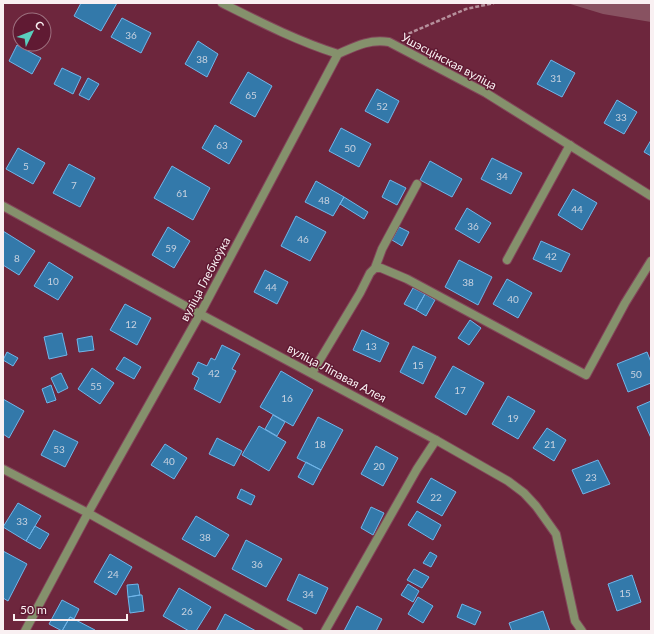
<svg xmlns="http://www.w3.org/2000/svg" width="654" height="634" font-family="Lato,sans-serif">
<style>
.green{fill:#885261}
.building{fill:#3379aa;stroke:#70b6ea}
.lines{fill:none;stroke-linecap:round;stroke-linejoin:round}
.service-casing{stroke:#83465a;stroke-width:10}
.minor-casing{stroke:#83465a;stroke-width:10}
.path{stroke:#b6909c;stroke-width:2.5;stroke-dasharray:4 2;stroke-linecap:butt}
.service{stroke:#85916c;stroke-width:8}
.minor{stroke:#85916c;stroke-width:8}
.labels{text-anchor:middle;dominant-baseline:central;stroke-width:3;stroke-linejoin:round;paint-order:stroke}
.number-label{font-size:10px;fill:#c8d2e0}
.street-label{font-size:12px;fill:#f9f0f2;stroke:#601a33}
</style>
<rect width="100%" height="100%" fill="#6d263d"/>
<!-- green -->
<path class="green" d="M567,3h84v19l-48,-8z"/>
<!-- building -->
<path class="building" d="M81,3h36l-16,28 -27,-15z
M122,18l29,15 -10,20 -30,-16z
M198,41l20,13 -11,23 -22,-13z
M17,45l24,13 -9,16 -23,-13z
M551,60l24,13 -13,24 -25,-13z
M62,68l19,9 -8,17 -19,-10z
M248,72l24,14 -17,31 -25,-14z
M88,78l11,6 -10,16 -10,-5z
M377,89l22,12 -11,22 -23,-12z
M617,100l20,12 -13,22 -20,-11z
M215,125l27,16 -13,23 -27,-16z
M341,128l30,16 -12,23 -30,-16z
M651,140v16l-7,-4z
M18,148l27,15 -12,21 -27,-15z
M492,158l30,15 -11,21 -30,-15z
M430,161l32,18 -10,18 -32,-17z
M69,164l26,14 -15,29 -27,-14z
M172,166l38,22 -17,32 -39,-22z
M390,180l16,8 -9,17 -15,-8z
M316,181l28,16 -11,19 -28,-14z
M573,189l24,14 -15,27 -24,-15z
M344,197l24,15 -4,7 -24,-15z
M467,208l24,15 -12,20 -24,-14z
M296,216l30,16 -16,29 -29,-15z
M168,227l22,14 -16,27 -22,-13z
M399,227l10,5 -7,14 -10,-6z
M3,231l32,20 -16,24 -16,-10z
M541,241l29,13 -9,18 -28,-13z
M459,260l33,17 -14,28 -33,-18z
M49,262l24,15 -15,23 -24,-14z
M265,270l23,12 -11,22 -23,-12z
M507,279l25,14 -14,25 -25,-14z
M413,288l12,6 -9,16 -12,-6z
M425,294l10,6 -9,16 -10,-6z
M125,304l26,14 -14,27 -27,-15z
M470,320l11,8 -12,17 -11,-7z
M362,330l27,13 -9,19 -27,-12z
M62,333l5,22 -18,4 -5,-22z
M92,336l2,14 -15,2 -2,-13z
M222,345l18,9 -8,15 4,2 -16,32 -26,-14 5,-11 -7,-4 6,-12 9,4 4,-8 4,2z
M413,346l23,11 -13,27 -23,-12z
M7,352l11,6 -5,8 -10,-6z
M647,352l4,10v21l-23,9 -11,-28z
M124,357l17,10 -7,12 -18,-10z
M453,366l31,17 -18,32 -31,-18z
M92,368l22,15 -14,21 -22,-15z
M281,371l32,19 -20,36 -33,-19z
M61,373l7,15 -10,5 -7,-15z
M51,385l5,15 -9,3 -5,-14z
M508,396l27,15 -17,28 -26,-15z
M3,399l21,12 -15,27 -6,-4z
M651,401v37l-14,-31z
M273,415l12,7 -8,14 -12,-7z
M318,417l25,13 -22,40 -24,-12z
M259,426l27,16 -17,29 -27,-16z
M547,428l19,12 -12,21 -21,-13z
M54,430l24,12 -13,25 -24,-12z
M217,438l25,13 -8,15 -25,-12z
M165,444l22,14 -13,21 -23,-14z
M376,446l22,12 -15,28 -22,-12z
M598,460l12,24 -27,10 -11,-24z
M306,462l15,8 -8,15 -15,-8z
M431,478l25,14 -14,24 -25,-14z
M241,489l14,7 -4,9 -14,-7z
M18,503l23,13 -15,25 -23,-14z
M371,507l13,6 -11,22 -12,-7z
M417,511l24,14 -8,15 -25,-15z
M196,516l33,19 -14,22 -33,-18z
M35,526l14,8 -9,15 -14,-8z
M246,540l36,19 -16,28 -34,-18z
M3,551l24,13 -19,37 -5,-3z
M430,552l7,4 -6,11 -8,-4z
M110,554l22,13 -16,28 -22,-13z
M414,569l15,8 -7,11 -15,-8z
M299,574l29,14 -12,26 -29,-14z
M632,575l9,27 -24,9 -9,-27z
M138,584l2,11 -12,2 -1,-12z
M408,584l11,7 -6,11 -12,-7z
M179,588l32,19 -15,24h-7l-26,-15z
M140,595h2l2,16 -14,2 -2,-16z
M418,597l15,9 -10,17 -15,-9z
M62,600l17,9 -5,10 -4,-2 -8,14 -13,-7z
M462,604l19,8 -6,13 -18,-8z
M357,606l25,13 -6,12h-32z
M543,611l7,20h-38l-3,-8z
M225,614l31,17h-40z
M70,617l25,13 -1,1h-32z"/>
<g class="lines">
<defs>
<path id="service" d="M507,260l63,-115
M375,268l7,-19 35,-65
M312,373l48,-80 10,-20 5,-5h6l26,11 179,96 39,-72 26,-42
M325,631l92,-162 19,-29"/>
<path id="minor" d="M222,3c38,19 75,38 116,51 18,-8 31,-15 51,-12l97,51 165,103
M3,206l197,108 236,126 72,41 16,12 12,13 20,28 19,87 7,10
M3,469l85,44 211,118
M25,631l63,-118 112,-199 138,-260"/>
</defs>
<!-- service casing -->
<use href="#service" class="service-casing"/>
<!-- minor casing -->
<use href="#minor" class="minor-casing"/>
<!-- path -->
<path class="path" d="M403,36l63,-27 28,-6"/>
<!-- service -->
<use href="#service" class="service"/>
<!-- minor -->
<use href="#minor" class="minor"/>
</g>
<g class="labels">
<!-- number labels -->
<g class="number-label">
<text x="131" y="35">36</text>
<text x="202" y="59">38</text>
<text x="556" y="78">31</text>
<text x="251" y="95">65</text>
<text x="382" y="106">52</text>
<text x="621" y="117">33</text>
<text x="222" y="145">63</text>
<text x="350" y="148">50</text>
<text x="26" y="166">5</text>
<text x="502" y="176">34</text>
<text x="74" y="185">7</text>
<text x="182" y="193">61</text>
<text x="324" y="200">48</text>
<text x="577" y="209">44</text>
<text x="473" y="226">36</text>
<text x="303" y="239">46</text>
<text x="171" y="248">59</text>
<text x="551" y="256">42</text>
<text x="17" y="258">8</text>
<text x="53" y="281">10</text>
<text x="468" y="282">38</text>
<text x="271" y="287">44</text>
<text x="513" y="299">40</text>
<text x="131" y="324">12</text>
<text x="371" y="346">13</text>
<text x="418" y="365">15</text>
<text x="214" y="373">42</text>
<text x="636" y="374">50</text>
<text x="96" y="386">55</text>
<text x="460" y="390">17</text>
<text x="287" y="398">16</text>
<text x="513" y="418">19</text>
<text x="320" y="444">18</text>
<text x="550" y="444">21</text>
<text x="59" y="449">53</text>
<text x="169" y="461">40</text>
<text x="379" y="466">20</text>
<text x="591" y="477">23</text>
<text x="436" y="497">22</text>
<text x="22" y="521">33</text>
<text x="205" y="537">38</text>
<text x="257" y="564">36</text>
<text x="113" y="574">24</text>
<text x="625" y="593">15</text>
<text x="308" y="594">34</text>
<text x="187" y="611">26</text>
</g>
<!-- street labels -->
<g class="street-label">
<text transform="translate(449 61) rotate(28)">Ушэсцінская вуліца</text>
<text transform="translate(205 279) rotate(-62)">вуліца Глебкоўка</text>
<text transform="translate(337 373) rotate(28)">вуліца Ліпавая Алея</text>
</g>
</g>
<!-- border -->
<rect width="654" height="634" fill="none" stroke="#f9f0f2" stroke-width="8"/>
<!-- north arrow -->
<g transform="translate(32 32) rotate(47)"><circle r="19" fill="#601a33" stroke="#9d707f"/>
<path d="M0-3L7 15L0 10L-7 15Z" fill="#5acebd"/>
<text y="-6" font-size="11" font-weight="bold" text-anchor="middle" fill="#f9f0f2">С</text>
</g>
<!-- scale -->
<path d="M14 614v6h113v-6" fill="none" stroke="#f9f0f2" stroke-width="2"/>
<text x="20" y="614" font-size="12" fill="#f9f0f2" stroke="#601a33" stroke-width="3" paint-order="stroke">50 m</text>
</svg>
